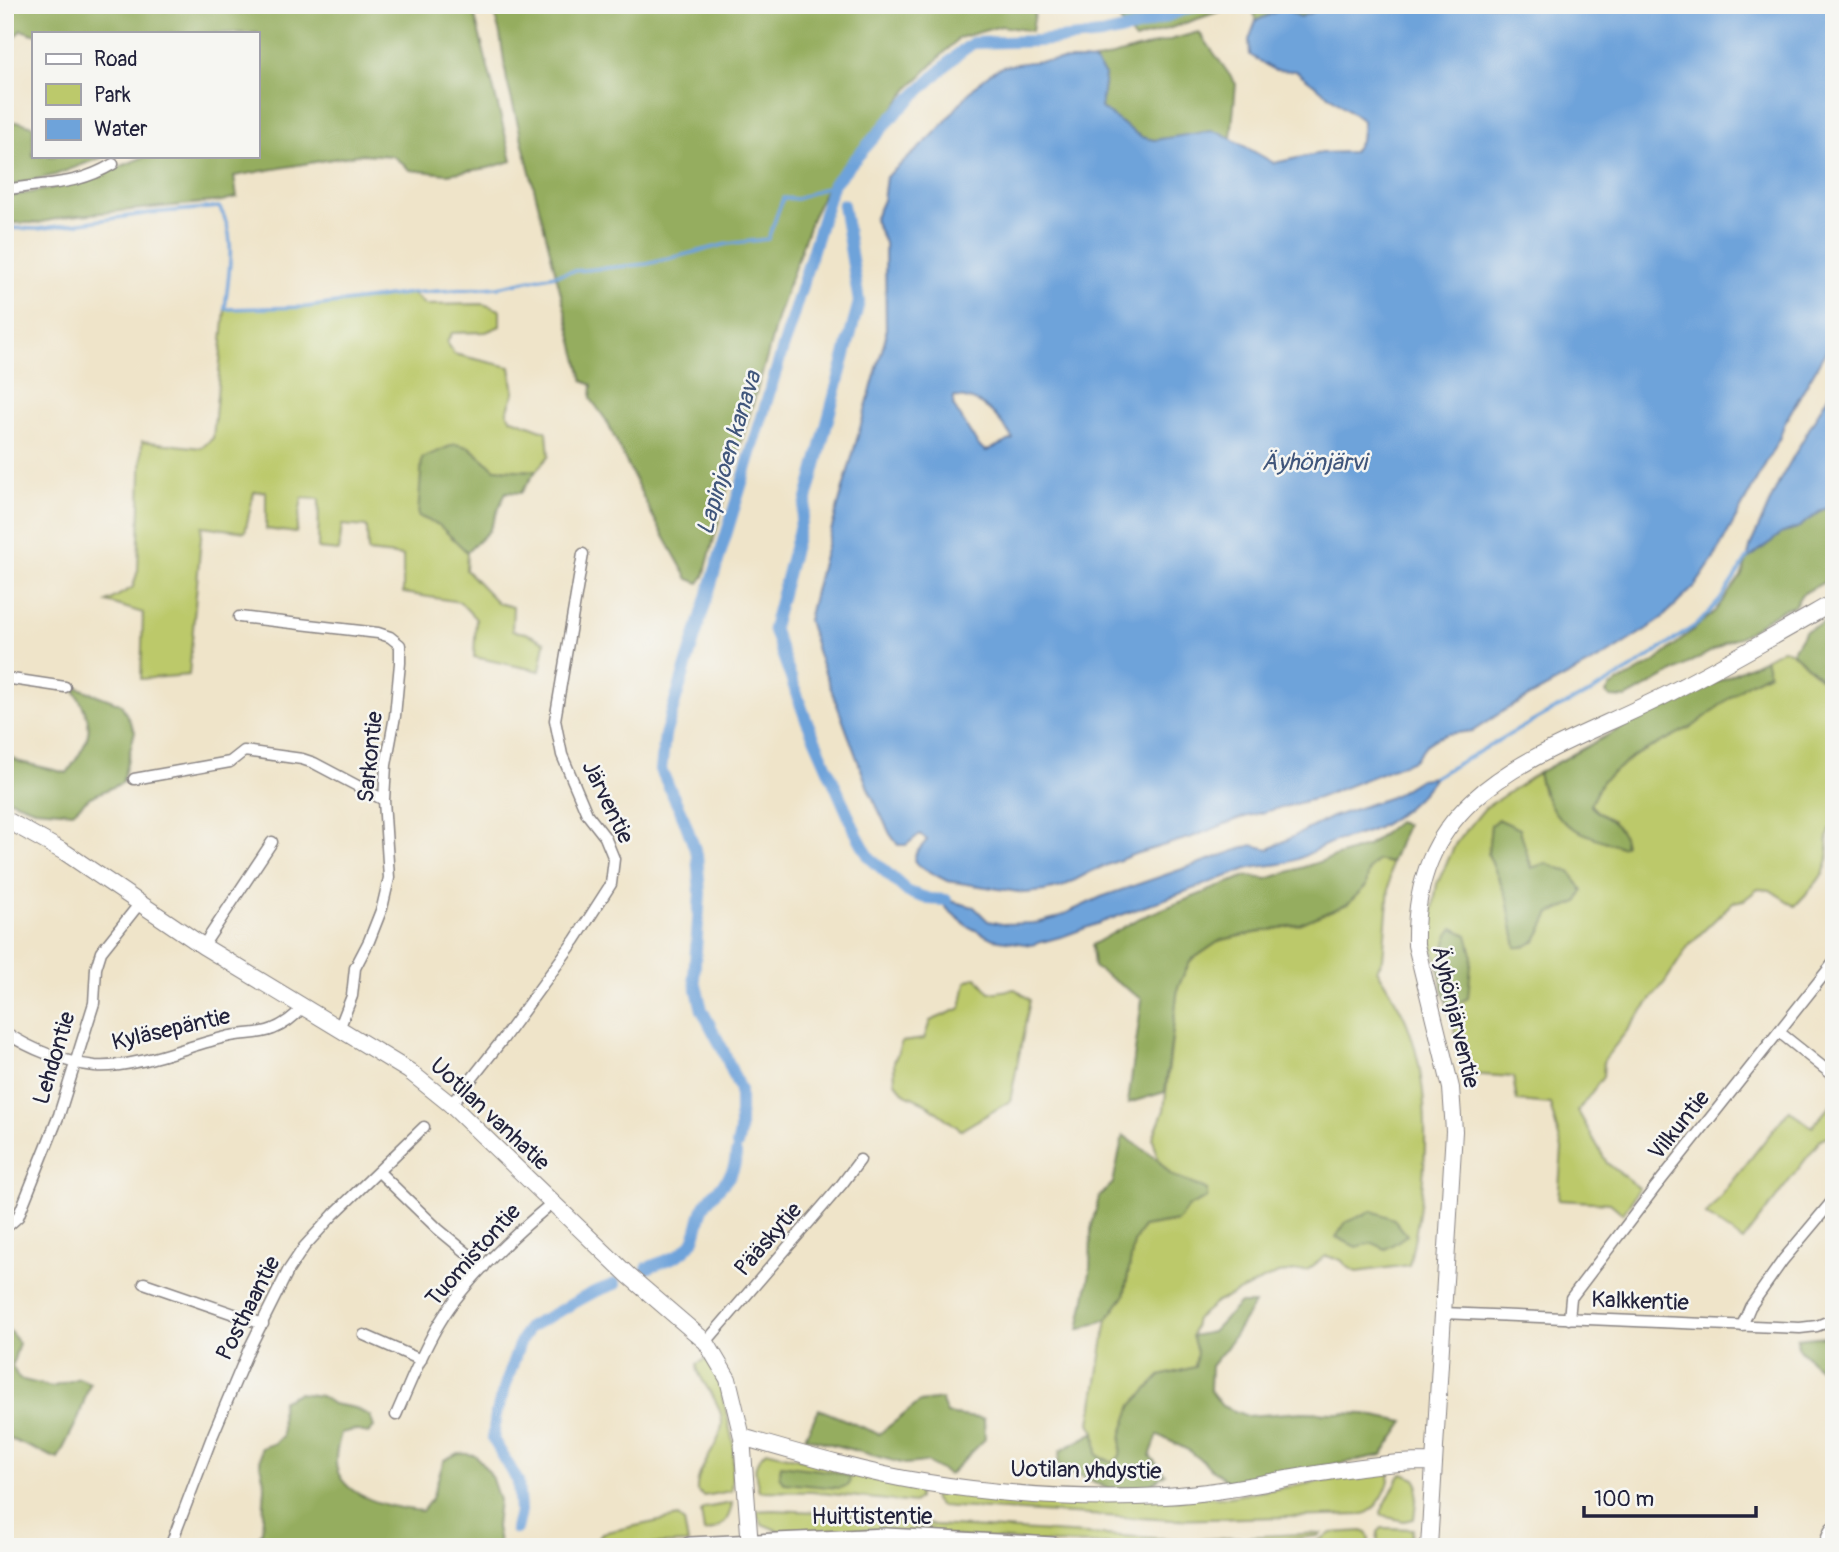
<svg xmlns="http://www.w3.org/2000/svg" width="1839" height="1552" font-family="Pangolin,sans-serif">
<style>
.green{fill:#bcc96b;stroke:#6f7653;stroke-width:2;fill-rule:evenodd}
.forest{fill:#95ad5f;stroke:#5c684d;stroke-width:2}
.water{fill:#6ea3da;stroke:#48628a;stroke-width:2;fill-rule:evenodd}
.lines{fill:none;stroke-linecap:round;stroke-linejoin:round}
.stream{stroke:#6ea3da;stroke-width:3.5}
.canal{stroke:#6ea3da;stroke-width:12}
.minor-casing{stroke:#888382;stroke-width:13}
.secondary-casing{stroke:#888382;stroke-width:18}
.trunk-casing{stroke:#888382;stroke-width:22}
.minor{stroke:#fff;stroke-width:10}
.secondary{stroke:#fff;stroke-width:16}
.trunk{stroke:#fff;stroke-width:19}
.labels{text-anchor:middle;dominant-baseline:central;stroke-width:5;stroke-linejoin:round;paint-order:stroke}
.street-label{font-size:23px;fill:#22223b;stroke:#f6f6f2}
.water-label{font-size:24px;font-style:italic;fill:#40567b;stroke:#f6f6f2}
</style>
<rect width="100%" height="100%" fill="#f6f6f2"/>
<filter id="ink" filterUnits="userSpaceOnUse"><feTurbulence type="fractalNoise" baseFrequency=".0143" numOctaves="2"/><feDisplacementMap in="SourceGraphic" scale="14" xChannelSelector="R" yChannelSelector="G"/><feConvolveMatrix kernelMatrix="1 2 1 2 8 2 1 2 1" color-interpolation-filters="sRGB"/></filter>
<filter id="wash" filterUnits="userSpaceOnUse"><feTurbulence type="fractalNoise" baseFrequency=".00686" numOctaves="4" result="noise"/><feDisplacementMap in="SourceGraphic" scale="28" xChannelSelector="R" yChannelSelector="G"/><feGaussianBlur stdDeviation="1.57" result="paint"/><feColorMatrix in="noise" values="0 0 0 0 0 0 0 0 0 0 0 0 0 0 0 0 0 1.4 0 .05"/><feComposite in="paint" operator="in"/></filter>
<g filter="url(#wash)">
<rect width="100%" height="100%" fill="#efe4c9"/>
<!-- green -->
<path class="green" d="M412,293l13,12 58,-1 17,6v16l-14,6 -34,1 -5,9 7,12 56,13 4,26 -7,19 3,6 37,14 2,24 -13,15 -41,-2 -26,-22 -51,69 22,9 27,27 -1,18 32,33 15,4 -1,24 14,2 19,9 -5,29 -66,-14 2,-38 -16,-17 -57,-9v-37l-35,-4 -1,-25 -25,-2 -3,26 -21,-2 1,-50 -17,-1 -6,35 -30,-4v-38l-12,1 -9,40 -43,-6 -13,149 -48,4 2,-66 -36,-11 26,-15 5,-17 4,-129 59,7 12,-10 12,-129 82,-2z
M1783,649l9,3 30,28 12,-6v154h-3c-8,18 0,20 -3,32 -4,19 -21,32 -33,46l-25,-16 -12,-1 -14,11 -11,2 -44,43 -24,37 -61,78 -1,17 -25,34 29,52 32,25 -16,26 -13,-11 -52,-3 4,-51 -12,-45 -33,-3 -4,-24 -45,-3 -20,-65 20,-11 -24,-43 -5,16 -10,-39 8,-48 19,-41 29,-35 53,-35 5,21 71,27 -15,-7 -9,-10 12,-23 32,-25 61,-31 52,-41 22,-11 -4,-14zM1491,825l35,26 24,62 -15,29 -19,5 -9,-49 -19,-44z
M1378,860l13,3 -8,96 -6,10c10,19 24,37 31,57 27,73 18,165 1,239l-53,7 -8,-5 -7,-7 -15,-4 -19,14 -29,3 -61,29 -21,17 -4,17 6,16 -3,15 -35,9 -38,57 -2,23 -7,7 -16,-8 -2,-23 -5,-9 17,-104 17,-23 10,-54 9,-15 35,-6 10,-14 19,-17 -36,-15 -13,-15 -5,-22 11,-28 14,-123 12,-26 31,-21 78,-16 67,-38 3,-17z
M976,977l14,16 25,-4 15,11 -20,101 -49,29 -36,-27 -20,-9 -10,-12 -1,-20 8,-20 22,-3 6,-18 31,-13 5,-26z
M1834,1101v33l-12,4 -79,103 -37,-26 83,-105 23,17z
M706,1359l8,7 5,15 15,66 -3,44 -27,5 -7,-5c-2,-23 23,-43 25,-67 1,-24 -26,-44 -25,-60z
M766,1451l149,35 4,4v8l-5,5 -102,-11 -53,-1c-4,-19 -8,-26 7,-40z
M1389,1470c3,15 -12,42 -28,45l-189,5 -233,-14 -5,-6 -1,-6 4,-2 291,5z
M1403,1474l12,5 3,5 -4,35 -10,2 -22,-5 -1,-4 18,-35z
M732,1503c-2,17 -11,27 -28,29l-3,-20 3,-4z
M773,1510l46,2 116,13 254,15 132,-7 -3,3 -51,6 -22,-1 -36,6 -157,-4 -191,-13 -82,1 -17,-7 -7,-13z
M678,1517l6,5 4,21 -96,4 10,-14z
M1382,1528h2l29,1 -2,9 -8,9h-26l1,-15z
M1362,1531l5,2 2,5 -1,9h-78l26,-5 15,-9z"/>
<!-- forest -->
<path class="forest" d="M5,5h467l40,156 -24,7 -41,6 -37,-4 -17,-14 -31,-2 -128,22 3,21 -15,4 -152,15 -32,7h-33v-26l40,-7 72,-22 29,-12h111v-123l-224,1 -12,-4 -11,14 -5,22z
M492,5h551l-8,8 -3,18 -31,-5 -42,12 -47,47 -46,58 -37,39 -17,36 -34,97 -11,42 -39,129 -24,90 -5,7 -11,-4 -37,-66 -45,-93 -15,-21 1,-14 -9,-4 -76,-300 -7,-47z
M1108,5h119v4l-92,31z
M1252,5h70l-6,6 -16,6 -16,-9 -28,13z
M1199,32l37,52 -5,54c-26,-15 -52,6 -79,2 -19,-3 -36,-21 -51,-32l4,-33 -11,-14z
M5,122h15l13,4v30h72l-50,19 -50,12z
M455,444l14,3 26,22 41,2 -15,22 -15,-1 -17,39 -22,21 -28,-27 -21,-9 4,-58z
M1834,505v72l-32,17 -8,12c-21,5 -36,22 -55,31 -8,4 -13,3 -20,10l-93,51 -15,-1 -5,-4 4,-6 45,-25 60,-51 27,-36 5,-15 34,-26 18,-7 23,-17z
M1834,618v56l-11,6 -31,-28 13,-21z
M1765,659l4,14 -22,11 -52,41 -61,31 -32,25 -12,24c15,16 31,15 35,40l-4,2c-48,-17 -70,-20 -83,-74l94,-51z
M71,685l50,19 14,27 -13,52 -32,14 -17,15 -39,-3 -29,-11v-44l15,8 47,11c27,-39 29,-47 4,-88z
M1498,819l22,10 11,39 15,-5 24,9 13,19 -5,11 -28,11c-8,15 -13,36 -34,34l-9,-49 -19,-44 3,-29z
M1397,822l9,3 -15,38 -14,-3 -8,9 -3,17 -18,18 -49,20 -78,16 -31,21 -12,26 -13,105 -37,11 14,-104 -48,-32 -2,-22 48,-27 106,-42 21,3 101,-33z
M1453,928l14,7 5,19 -4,44 -20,11 -9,-38 9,-36z
M1123,1135l35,25 13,15 36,15v8l-19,9 -10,14 -35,6 -9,15 -10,54 -17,23 -28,11 11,-58 1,-43 8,-32 14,-14z
M1372,1211l22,8 13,16 -21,14 -13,-6 -17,4 -20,-10 10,-15z
M1239,1304h15l-27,43 -16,19 -1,24 12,16 25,10 55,-4 62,2 41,8 -23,33 -104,21 -50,6 -38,-31 -32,-16 -8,21 15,18 -19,14 -38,1 -30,-15h-11l-9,-11 2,-12 35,-19 2,23 16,8 7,-7 2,-23 10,-28 28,-29 35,-9 2,-15 -5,-16 20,-4z
M5,1325l14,18 -7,23 7,13 33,8 27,-9 11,5 -12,36 -20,40 -53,-22z
M1834,1335v48l-36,-35 -1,-9z
M298,1393l23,3 12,8 22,4 15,8 4,11 -6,6 -14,-3 -13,3c-3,11 -8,29 -3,39 11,28 57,36 84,39l10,-13 12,-38 14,-7 17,2 15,18 9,27 -3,27 4,20h-245l7,-16 3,-45 -5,-22 1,-16 14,-5 7,-7 -1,-35z
M941,1399l6,15 37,5 1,20 -36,36 -22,-13 -22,2 -100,-27 14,-28 60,25 41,-32z
M781,1465l54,7 15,5 -1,8 -10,3 -55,-5 -5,-7z"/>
<!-- water -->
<path class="water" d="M1322,5h512v332l-49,85 -5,15 -67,123 -18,26 -36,35 -51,33 -103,56 -32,21 -26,3 -12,5 -9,6 -12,15 -96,38 -77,20 -49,19 -57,17 -43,17 -30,16 -18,4 -19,2 -78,-12 -29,-15 -4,-6 2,-7 11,-13 -7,-6 -14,11h-8l-8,-11 -22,-46 -50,-134 -10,-34 14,-57 64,-227 -1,-93 -11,-23 9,-20 3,-23c16,-14 33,-28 48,-43 20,-20 36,-48 60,-63 16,-11 80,-12 100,-10l11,14 -4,33 40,29 13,3 57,-9 10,2 53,30 47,-10 32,-1 8,-12 2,-19 -67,-50 -22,-1 -24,-15 -1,-15 7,-19 28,-13 16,9 16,-6zM954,397c29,0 44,19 59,42l-27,12 -8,-6 -25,-40z
M1834,385v120l-12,5 -23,17 -18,7 -34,26 4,-16 29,-64z
M1434,777c-12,20 -36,40 -57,51 -14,7 -32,10 -47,15 -17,7 -32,19 -50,21 -12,2 -21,1 -33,5l-183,67 -33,9 -38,-6 -26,-13 -22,-19 1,-7 28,7 14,14 14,3 34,-1 20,-5 45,-21 151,-52 17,4 63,-32 59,-20 29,-18z"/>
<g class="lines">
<!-- stream -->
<path class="stream" d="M5,228l33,1 113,-16 68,-6c19,28 9,70 6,102l82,-2 105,-14 86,-6 76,-16 73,-7 80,-20 41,-5 15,-41 14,1 36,-15
M1434,777l121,-68 35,-16 41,-24 68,-46 21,-23 28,-43"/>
<!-- canal -->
<path class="canal" d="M843,205l16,97 -86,326 32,89 51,116 13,24 39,35 21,7 17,1
M737,1145l3,-12v-43l-17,-40 -21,-40 -8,-33 6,-84 -3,-38 -13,-36 -23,-49 4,-35 168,-551 62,-70 63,-60 15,-11 65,-2 63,-6 37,-8 59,-22
M647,1268c15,-7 31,-9 43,-23 8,-9 8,-25 13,-36 12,-23 32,-27 33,-55
M516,1529l4,-17 -2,-31 -25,-42 3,-25 23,-69 9,-17 66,-36 21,-8"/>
</g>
</g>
<g filter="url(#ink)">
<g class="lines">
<defs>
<path id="minor" d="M5,190c40,-8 70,-3 108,-26
M239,617l139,16 12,4 10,8v18l-5,53 -9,49 -2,35 5,78 -7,30 -13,33 -14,27 -3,28 -13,33
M5,678l60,9
M134,779l96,-17 14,-11 58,8 12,4 70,37
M203,946l69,-104
M5,1032c25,17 60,31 90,34 39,3 92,-20 131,-29 15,-4 33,-2 47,-8 13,-5 21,-12 30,-22
M1779,1032l55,44
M450,1104l9,-9 44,-56 72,-99 36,-56 3,-25 -9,-22 -18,-23 -25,-59 -7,-35 28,-166
M379,1172l59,57 46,38
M5,1225h4l9,-8 41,-102 35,-112 2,-35 5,-16 39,-49
M144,1283l119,41
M1443,1313l357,15 17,-2 17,-7
M1569,1319l2,-21 83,-109 180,-227
M1742,1326l8,-19 33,-47 51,-61
M364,1335l57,25
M706,1342l136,-158 18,-24
M396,1415c14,-31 26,-64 44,-93 25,-42 75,-88 112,-119
M170,1547l42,-110 37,-88 39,-78 16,-24 30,-33 90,-87"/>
<path id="secondary" d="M5,819l61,34 137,93 206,125 41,33 179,172 77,66 22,37 14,58 8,110
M742,1437c59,17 119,35 180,45 79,13 163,18 243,14 90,-5 180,-35 268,-34
M1429,1547l25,-416 -3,-43 -35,-143c-4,-161 132,-190 250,-250 57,-29 112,-61 168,-93"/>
<path id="trunk" d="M690,1547l196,-9 167,9
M1828,1547l6,-15"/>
</defs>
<!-- minor casing -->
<use href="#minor" class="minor-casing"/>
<!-- secondary casing -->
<use href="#secondary" class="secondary-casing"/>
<!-- trunk casing -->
<use href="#trunk" class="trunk-casing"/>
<!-- minor -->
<use href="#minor" class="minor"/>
<!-- secondary -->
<use href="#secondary" class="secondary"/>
<!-- trunk -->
<use href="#trunk" class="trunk"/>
</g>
</g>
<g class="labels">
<!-- street labels -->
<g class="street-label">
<text transform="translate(370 757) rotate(-84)">Sarkontie</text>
<text transform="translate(608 802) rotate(64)">Järventie</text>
<text transform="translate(1456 1017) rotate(77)">Äyhönjärventie</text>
<text transform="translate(171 1029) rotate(-13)">Kyläsepäntie</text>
<text transform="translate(54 1058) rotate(-73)">Lehdontie</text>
<text transform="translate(490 1114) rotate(43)">Uotilan vanhatie</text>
<text transform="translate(1679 1125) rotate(-51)">Vilkuntie</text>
<text transform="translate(768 1239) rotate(-49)">Pääskytie</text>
<text transform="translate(473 1255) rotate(-48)">Tuomistontie</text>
<text transform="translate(1640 1301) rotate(2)">Kalkkentie</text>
<text transform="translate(248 1308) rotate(-63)">Posthaantie</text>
<text transform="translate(1086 1470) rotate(1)">Uotilan yhdystie</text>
<text x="872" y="1516">Huittistentie</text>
</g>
<!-- water labels -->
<g class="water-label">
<text transform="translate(729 453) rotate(-73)">Lapinjoen kanava</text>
<text x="1314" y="462">Äyhönjärvi</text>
</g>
</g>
<!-- margin -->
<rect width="1839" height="1552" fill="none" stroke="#f6f6f2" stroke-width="28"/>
<!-- legend -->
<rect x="32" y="32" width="228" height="126" fill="#f6f6f2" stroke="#a1a1a9" stroke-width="2"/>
<rect x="46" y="54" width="35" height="10" fill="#ffffff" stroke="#a1a1a9" stroke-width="2"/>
<text x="94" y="66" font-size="21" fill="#22223b">Road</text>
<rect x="46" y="84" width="35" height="21" fill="#bcc96b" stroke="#a1a1a9" stroke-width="2"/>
<text x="94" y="102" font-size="21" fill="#22223b">Park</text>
<rect x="46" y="119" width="35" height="21" fill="#6ea3da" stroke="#a1a1a9" stroke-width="2"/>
<text x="94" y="136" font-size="21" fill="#22223b">Water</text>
<!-- scale -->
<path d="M1584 1506v10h172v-10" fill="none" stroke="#22223b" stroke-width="3.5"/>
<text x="1594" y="1506" font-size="21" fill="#22223b" stroke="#f6f6f2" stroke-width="5" paint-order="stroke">100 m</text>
</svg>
